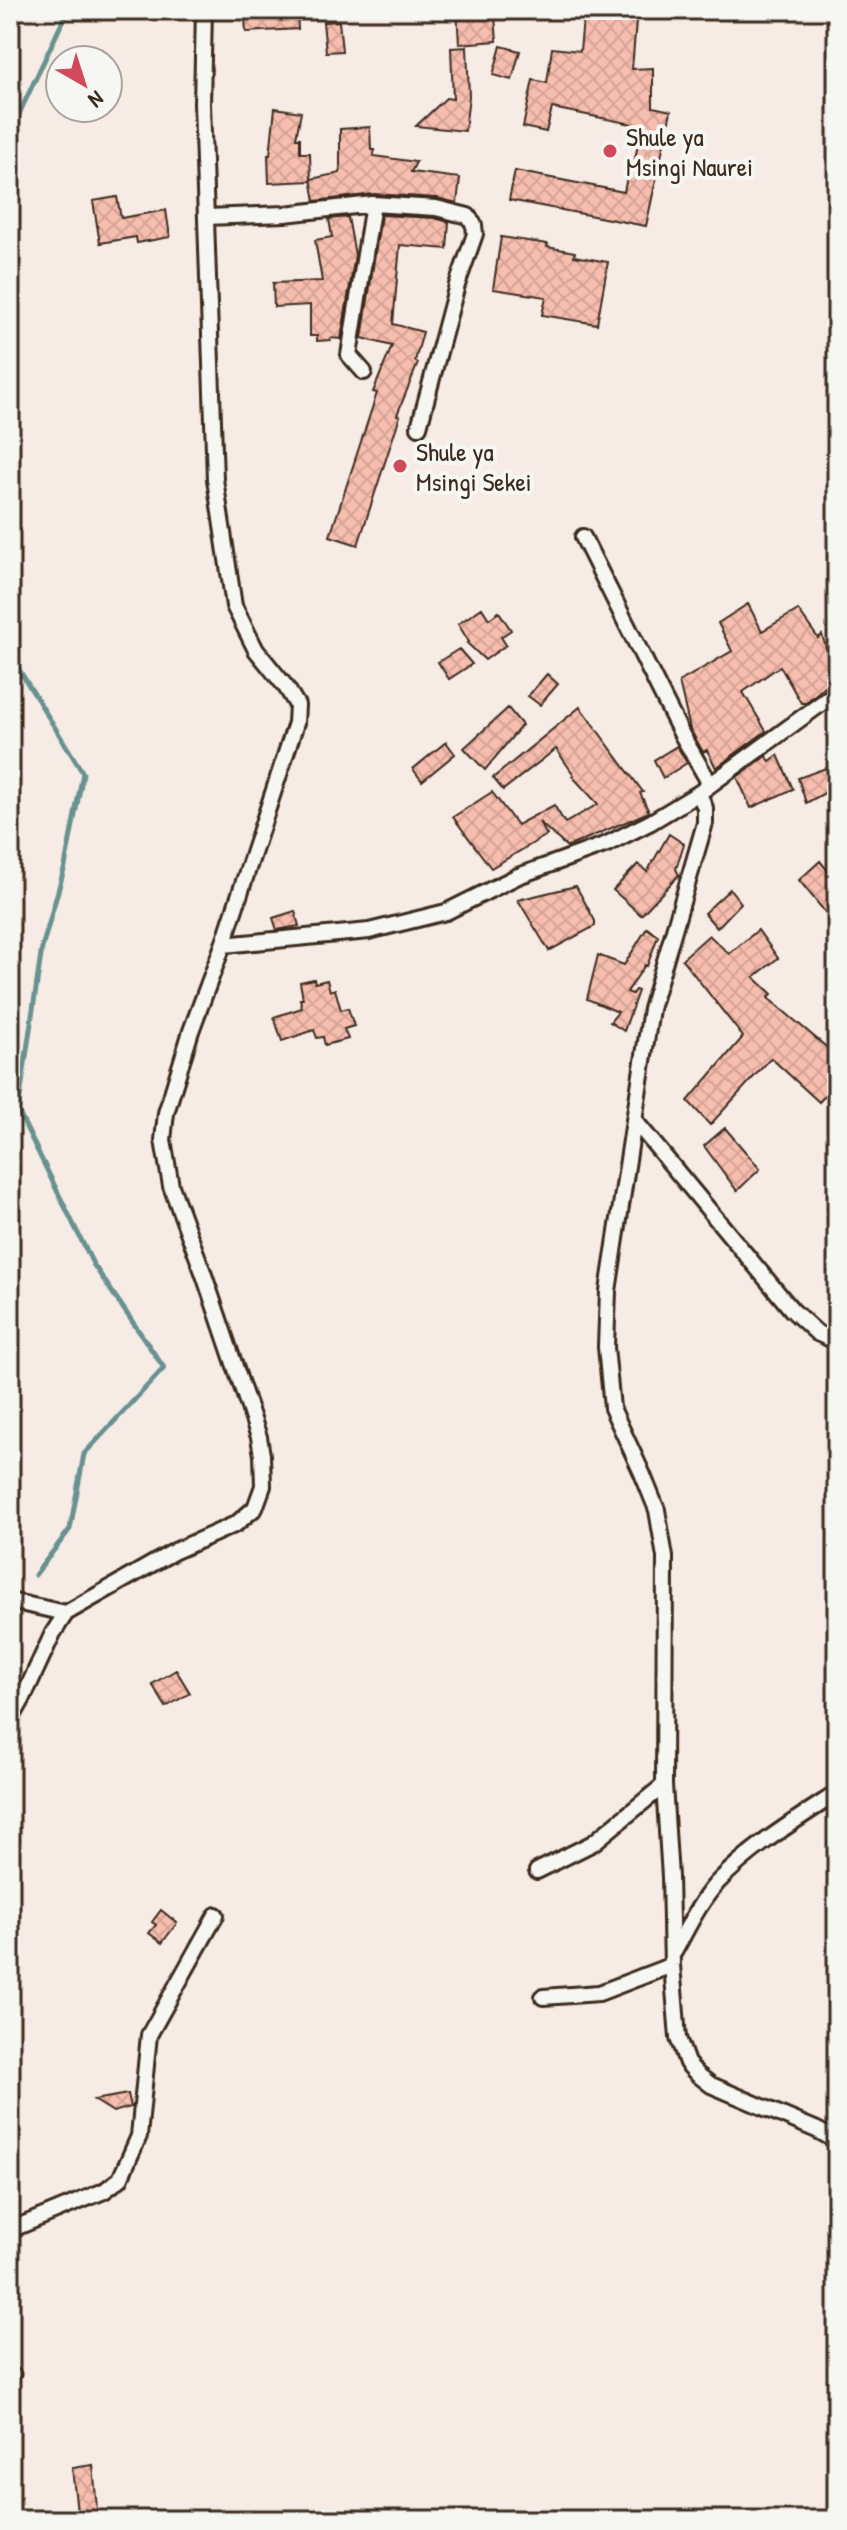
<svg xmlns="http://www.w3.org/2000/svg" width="847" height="2530" font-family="'Patrick Hand',sans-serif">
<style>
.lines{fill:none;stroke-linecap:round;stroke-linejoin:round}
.stream{stroke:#679190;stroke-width:5}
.building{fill:url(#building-cross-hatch);stroke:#3b2a1e;stroke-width:2}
.lane-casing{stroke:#3b2a1e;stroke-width:13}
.street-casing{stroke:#3b2a1e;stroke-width:20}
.lane{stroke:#f6f6f2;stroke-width:7}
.street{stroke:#f6f6f2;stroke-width:14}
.poi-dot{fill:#d1495b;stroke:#f6f6f2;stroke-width:3}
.labels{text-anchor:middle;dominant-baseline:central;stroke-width:8;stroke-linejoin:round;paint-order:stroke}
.poi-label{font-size:26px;fill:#3b2a1e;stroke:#f6f6f2;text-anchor:start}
</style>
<defs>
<pattern id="building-cross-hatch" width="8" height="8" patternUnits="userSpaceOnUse" patternTransform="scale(2)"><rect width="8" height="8" fill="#f7beaf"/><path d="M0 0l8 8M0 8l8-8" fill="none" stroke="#d5a396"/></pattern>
</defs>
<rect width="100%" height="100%" fill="#f6ebe5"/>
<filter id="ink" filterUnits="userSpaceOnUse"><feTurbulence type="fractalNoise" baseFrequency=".0125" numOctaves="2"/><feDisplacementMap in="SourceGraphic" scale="16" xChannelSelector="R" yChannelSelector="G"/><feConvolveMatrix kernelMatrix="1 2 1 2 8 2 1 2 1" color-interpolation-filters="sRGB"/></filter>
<g filter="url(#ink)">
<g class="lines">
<!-- stream -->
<path class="stream" d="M10,133l58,-123
M10,655l73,118 -18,93 -23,82 -24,163 75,153 71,104 -80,86 -14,75 -35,46"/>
</g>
<!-- building -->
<path class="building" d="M278,10h19l1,19 -52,3 -1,-13 33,-3z
M457,10h32v7h6l2,24 -38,3z
M590,10h47l-5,59 21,-1v39l18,4 -25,115 -137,-26 6,-29 109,21 4,-20h4l10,-46 -90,-18 -6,24 -23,-5 10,-47 14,3 5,-35 28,3 3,-32 6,1z
M339,21l3,30 -16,1 -3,-30z
M501,46l19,5 -8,29 -19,-5z
M467,47l2,49 -4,35 -49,-5 30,-28 7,1 -2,-51z
M275,108l26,4 -5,26h4v15h10l1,28 -42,2 -1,-28h2z
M370,127l1,23h3v6l42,6 -5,10 49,6 -3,25 -20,-5 -63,-4 -59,7 -4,-22 29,-6v-44z
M117,197l4,21 45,-8 4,27 -33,6 -1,-6 -36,6 -7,-42z
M381,215l53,3 15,4 -2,27 -47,-4 -7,79 30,8 -8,29 3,2 -21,52 3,1 -42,129 -28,-9 47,-143 -4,-1 19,-46 -30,-8z
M348,217l7,38 -14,84 -11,-1v2l-13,1v-5h-7v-31l-36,2 -1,-24 49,-2 -7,-41 17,-3 -3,-18z
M501,237l47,7 -1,3 28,5 -1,4 34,6 -11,62 -55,-9 4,-18 -53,-8z
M748,604l14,27 36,-21 20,28 4,-3 14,43 -31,25h-4l-21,-37 -37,26 23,39 -50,37 -9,-18 -4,2 -13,-23 -11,-47 53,-31 -14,-28z
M482,608l7,11 10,-7 12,18 -10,7 5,8 -21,15 -18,-17 2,-1 -11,-18z
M459,649l13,15 -23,15 -11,-17z
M547,674l11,10 -18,21 -12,-9z
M580,707l63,85 -3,1 9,19 -82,35 -28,-25 8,13 -56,33 -38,-51 39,-25 25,33 37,-20 11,18 33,-19 -26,-28 2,-1 -18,-26 -53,41 -10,-12z
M508,708l14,17 -37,45 -21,-22z
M446,742l9,12 -33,27 -9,-12z
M677,746l10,17 -24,15 -9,-18z
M778,755l15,34 -42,19 -14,-31 29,-21 4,5z
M826,768l8,20 -28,15 -8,-25z
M669,834l15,10 -8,25 3,6 -38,40 -28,-25 25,-26 9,8z
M820,861l17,21v45l-38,-47z
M576,886l19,35v5l-46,25 -31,-51z
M730,889l11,14 -24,25 -13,-15z
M295,911l4,15 -22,4 -4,-12z
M647,928l11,8 -11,30 -2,-1 -18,27 5,2 3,-4 3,1 -14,40 -14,-9 8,-10 -31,-13 11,-44 26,10z
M758,930l20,28 -24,19 18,17 -4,4 69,58v27l-18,19 -48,-44 -61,67 -22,-24 55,-64 -61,-78 27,-24 20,19z
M314,979l1,4 12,-3 3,11 5,-2 6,21 7,-2 6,18 -10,3 4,10 -23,6 -2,-8 -6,1 -3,-8 -32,11 -8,-24 28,-9 -2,-9h3l-3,-17z
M725,1128l35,41 -23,22 -33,-45z
M176,1670l14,23 -24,14 -14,-23z
M161,1910l16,13 -15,20 -13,-10 7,-8 -4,-3z
M128,2094l3,13 -18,5 -19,-12z
M93,2465l5,55h-20l-6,-52z"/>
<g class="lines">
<defs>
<path id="lane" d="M10,2375l6,-1"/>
<path id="street" d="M206,217l79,-3 88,-10 63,4 32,8 6,9 1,9 -18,51 -38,142
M364,372l-15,-17 24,-151
M583,537l99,198 28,49
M699,793l6,15v15l-54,186 -43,282 -2,56 6,61 30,65 15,37 8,47 -1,228 6,92 2,88 6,73 9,25 10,11 14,11 106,45 20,11
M223,945l146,-14 77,-19 72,-36 89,-32 44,-22 48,-29 138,-101
M635,1121l157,189 25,23 20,9
M10,1601l56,12
M10,1721l12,-21 31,-67 13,-20 109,-62 61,-27 19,-16 8,-22 -1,-31 -3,-18 -56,-165 -32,-86 -8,-46 3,-27 25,-82 32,-86 73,-222 1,-18 -11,-18 -30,-37 -22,-44 -19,-127 -13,-375 2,-94
M537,1871l56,-28 71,-58
M674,1952c13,-23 25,-49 43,-69 34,-36 79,-63 120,-90
M543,1997l56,-4 73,-28
M10,2230l94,-39 16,-12 19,-43 10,-101 67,-120"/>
</defs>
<!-- lane casing -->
<use href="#lane" class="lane-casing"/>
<!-- street casing -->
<use href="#street" class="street-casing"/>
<!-- lane -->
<use href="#lane" class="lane"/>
<!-- street -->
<use href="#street" class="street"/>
</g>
</g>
<!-- markers -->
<g class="poi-dot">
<circle cx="610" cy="151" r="8"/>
<circle cx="400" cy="466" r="8"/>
</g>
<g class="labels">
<!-- poi labels -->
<g class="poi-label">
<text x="626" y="136">Shule ya<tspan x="626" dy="30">Msingi Naurei</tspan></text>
<text x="416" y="451">Shule ya<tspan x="416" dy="30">Msingi Sekei</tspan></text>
</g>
</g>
<!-- margin -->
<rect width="847" height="2530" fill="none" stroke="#f6f6f2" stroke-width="40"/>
<rect x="20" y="20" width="807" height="2490" fill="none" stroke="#3b2a1e" stroke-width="3" filter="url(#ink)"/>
<!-- north arrow -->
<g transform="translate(84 84) rotate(141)"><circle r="38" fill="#f6f6f2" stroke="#aba49d" stroke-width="2"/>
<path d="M0-6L14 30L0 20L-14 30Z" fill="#d1495b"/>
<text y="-12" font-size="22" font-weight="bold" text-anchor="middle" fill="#3b2a1e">N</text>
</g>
</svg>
